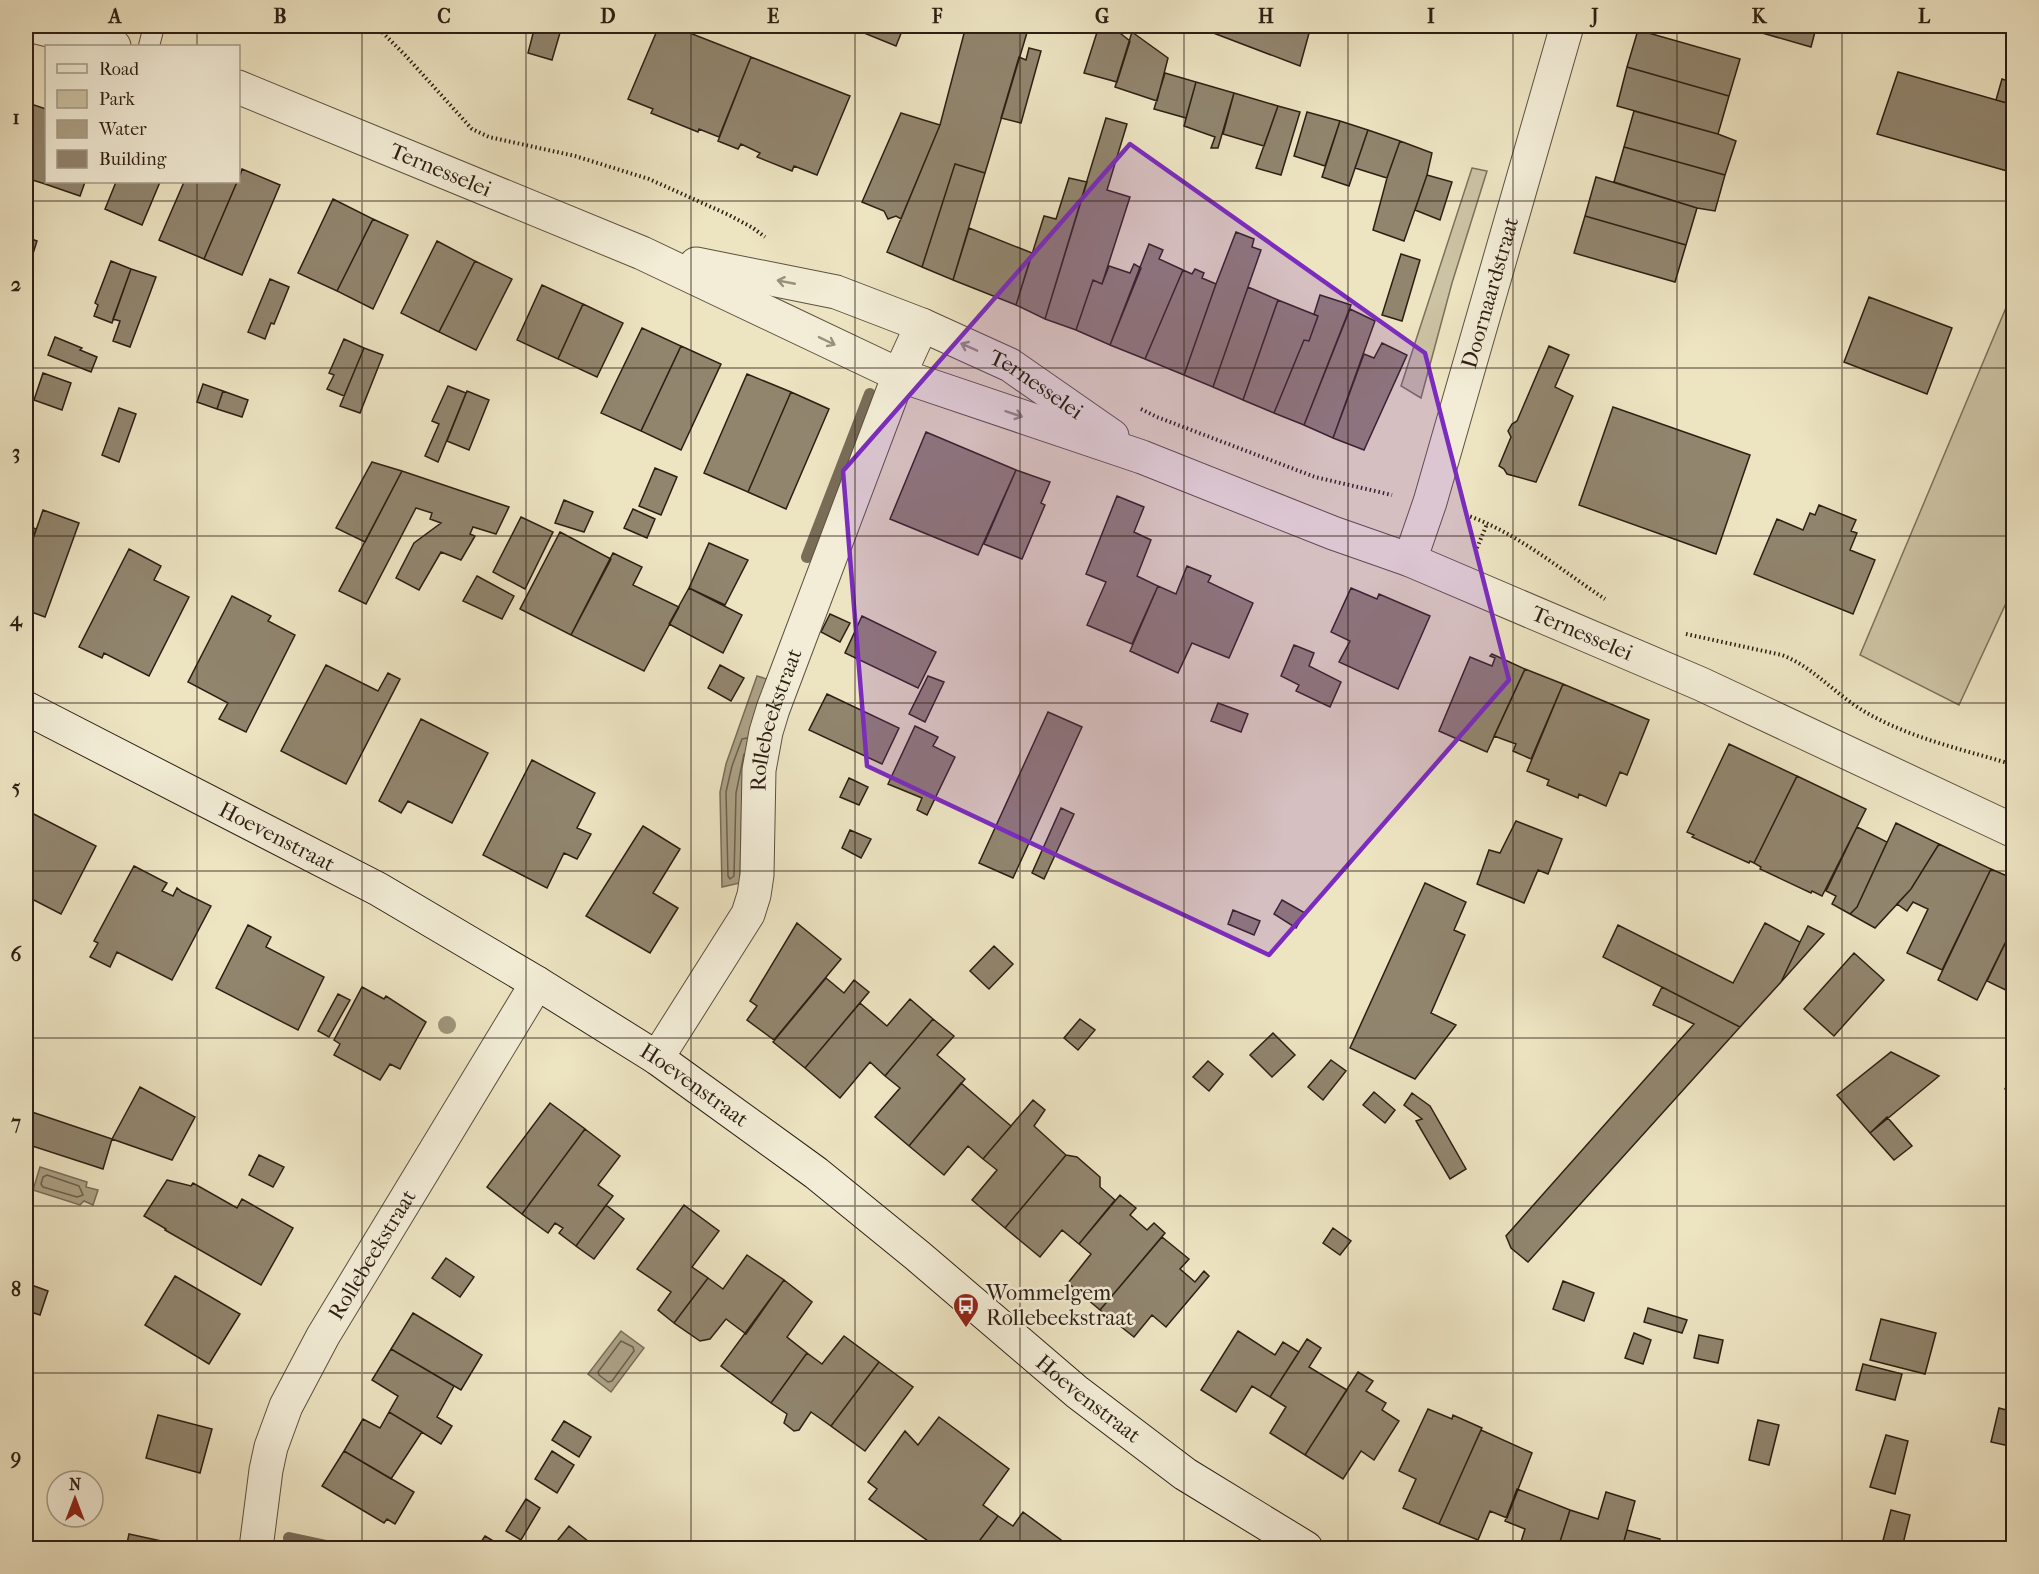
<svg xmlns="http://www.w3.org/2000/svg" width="2039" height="1574" font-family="'IM FELL French Canon',serif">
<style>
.green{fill:#ccc3a4;stroke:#7c715c;stroke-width:1.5}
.water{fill:#aca186;stroke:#796d58;stroke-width:1.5}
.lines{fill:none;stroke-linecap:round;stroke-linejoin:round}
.shore{stroke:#6c604c;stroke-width:1.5}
.stream{stroke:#796d58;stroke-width:12}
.building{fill:#91856e;stroke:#2d1f13;stroke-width:1.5}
.lane-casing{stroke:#5d503f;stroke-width:22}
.street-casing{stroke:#5d503f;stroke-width:35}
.secondary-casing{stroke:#2d1f13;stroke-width:35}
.path{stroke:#2d1f13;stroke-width:4;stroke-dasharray:1.5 3;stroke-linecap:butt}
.lane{stroke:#f3edd7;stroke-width:20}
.street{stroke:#f3edd7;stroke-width:33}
.secondary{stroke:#f3edd7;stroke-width:33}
.tree{fill:#9e9379}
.oneway{stroke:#9a907f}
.marked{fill:#7b2cbf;fill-opacity:0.2;stroke:#7b2cbf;stroke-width:4.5;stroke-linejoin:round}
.grid{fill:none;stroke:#2d1f13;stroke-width:1.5;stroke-opacity:0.55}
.labels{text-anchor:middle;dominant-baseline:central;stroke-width:5;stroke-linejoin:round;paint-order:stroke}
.street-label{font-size:22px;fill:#2d1f13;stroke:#f3edd7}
.poi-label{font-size:22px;fill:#2d1f13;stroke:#f3edd7;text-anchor:start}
.neatline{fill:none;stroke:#2d1f13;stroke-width:2}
.grid-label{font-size:20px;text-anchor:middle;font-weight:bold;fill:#2d1f13}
</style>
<rect width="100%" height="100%" fill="#ede4c2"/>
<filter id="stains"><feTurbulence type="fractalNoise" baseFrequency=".00333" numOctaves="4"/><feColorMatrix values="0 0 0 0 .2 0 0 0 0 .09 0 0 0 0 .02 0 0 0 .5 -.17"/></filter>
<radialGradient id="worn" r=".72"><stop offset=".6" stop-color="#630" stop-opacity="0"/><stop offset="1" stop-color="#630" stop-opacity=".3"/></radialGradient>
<!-- green -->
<path class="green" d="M1472,168l15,3 -35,112 -31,115 -20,-12z
M2013,291v297l-54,117 -99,-50z"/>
<!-- water -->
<path class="water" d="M757,676l13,4 -28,114 -2,89 -18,4 -2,-95 6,-28z
M40,1167l47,15 -1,5 12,3 -5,15 -9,-4 -4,4 -47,-15z
M621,1331l23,17 -33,44 -23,-18z"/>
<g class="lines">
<!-- shore -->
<path class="shore" d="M744,754l-8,39 -2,83 -4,3 -2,-3 -2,-84 6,-26 10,-27 5,-1
M47,1175l32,11 4,9 -6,2 -34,-10 -2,-3 2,-7z
M621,1341l12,6 1,4 -22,30 -4,1 -9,-7 -1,-3z"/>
<!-- stream -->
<path class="stream" d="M807,557l63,-163
M289,1538l47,10"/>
</g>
<!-- building -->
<path class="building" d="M486,26h31l-3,7z
M532,26h30l-10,34 -24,-7 7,-27z
M659,26h13l79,31 -32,80 -20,-8 -1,3 -47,-19 2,-4 -25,-10z
M847,26h57l-8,20z
M966,26h63l-44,147 -30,-9 -33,103 -35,-15 53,-127z
M1099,26h12l19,15 -13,41 -33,-9z
M1195,26h116l-11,40z
M1764,26h43l9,2 -5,19 -49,-14z
M1859,26h17l-2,4z
M1638,30l102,29 -11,37 -102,-29z
M1132,32l36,26 -11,43 -42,-14z
M1029,48l12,3 -20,72 -20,-5 18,-61 7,3z
M751,57l99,39 -33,79 -23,-9 -2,5 -35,-14 3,-4 -19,-9 -3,5 -20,-8z
M1627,67l102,29 -11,38 -101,-28z
M1898,72l116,33v68l-137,-39z
M1165,73l31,9 -10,36 -32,-9z
M2002,79l12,4v22l-18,-5z
M1196,82l38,11 -16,55h-7l4,-11 -31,-11z
M1234,93l44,13 -14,40 -41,-12z
M28,103l18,6 -1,75 -19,-6v-69z
M1278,106l22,6 -19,63 -25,-7z
M1634,111l84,23 18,7 -11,34 -101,-28z
M1307,112l33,9 -15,45 -31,-10z
M901,113l39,12 -39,94 -5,-3 -8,3 -4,-8 -22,-9z
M1106,118l21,6 -20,66 23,7 -28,87 -9,-4 -17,50 -31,-11z
M1340,121l28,9 -19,56 -27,-9z
M1368,130l32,11 -13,37 -32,-10z
M1400,141l32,12 -5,22 -23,66 -31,-11 14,-52z
M1624,147l101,28 -10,36 -18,-3 -83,-26z
M955,164l30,9 -32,107 -31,-13z
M242,169l38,16 -38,90 -38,-16 33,-77h1z
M1427,175l25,7 -12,38 -25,-10z
M1596,177l101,31 -11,37 -101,-29z
M1069,178l18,4 -42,137 -29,-14 28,-89 12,3z
M46,181v1h39l-5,14 -35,-12z
M116,182h44l-18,43 -37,-16z
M184,182h53l-33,77 -45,-19z
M333,199l40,20 -36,72 -39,-18z
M1585,216l101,29 -11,37 -101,-29z
M373,219l35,16 -35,74 -36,-18z
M969,228l63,25 -16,52 -63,-25z
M1236,232l18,7 -2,8 9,3 -48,137 -29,-12 32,-91z
M26,237l11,4 -8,25 -3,-2z
M437,241l38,20 -36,71 -38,-19z
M1149,244l14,6 -4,9 24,11 -38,89 -35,-14z
M1401,254l19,6 -18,61 -20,-6z
M111,261l20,8 -19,54 -18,-7 4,-11 -3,-2z
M475,261l37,18 -36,71 -37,-18z
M1134,264l7,4 -31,77 -34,-15 17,-50 9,4 7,-18 21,7z
M131,269l25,8 -26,70 -17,-6 7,-20 -7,-2z
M1195,269l9,4 -2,5 14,6 -32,91 -39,-16 38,-89 9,4z
M270,279l19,8 -15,37 -3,-1 -6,16 -17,-7z
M542,285l41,19 -25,55 -41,-19z
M1248,287l30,13 -35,100 -30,-13z
M1320,295l31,10 -47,120 -30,-12 30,-73 5,1 9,-25 -4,-2z
M1869,297l83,31 -25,66 -83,-32z
M1278,300l40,16 -9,25 -5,-1 -30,73 -31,-13z
M583,304l40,19 -26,54 -39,-18z
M1350,309l25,12 -42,117 -29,-13z
M642,328l39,18 -40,85 -40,-18z
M55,337l27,11 -2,2 17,7 -6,15 -43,-17z
M344,339l20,9 -20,48 -17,-7 7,-14 -5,-2z
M1382,343l25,12 -43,95 -31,-12 31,-84 10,4z
M681,346l40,18 -40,86 -40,-19z
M1549,346l20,9 -14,32 18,9 -37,86 -29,-8 -3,-5 -5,-3 12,-29 -3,-6 4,-7 5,-3z
M364,348l19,7 -23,58 -20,-7z
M26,361l5,3 -5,13z
M43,373l28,10 -9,27 -28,-10z
M747,374l44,18 -43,100 -44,-19z
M203,384l20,7 -6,18 -20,-7z
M448,386l18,7 -28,69 -13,-6 14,-32 -7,-3z
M223,391l25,9 -6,17 -25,-8z
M467,391l22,9 -20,50 -22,-9z
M791,392l38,17 -43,100 -38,-17z
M1613,407l137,48 -34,99 -137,-49z
M119,408l17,6 -17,48 -17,-7z
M926,432l90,38 -38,85 -88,-36z
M372,462l30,9 -37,71 -29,-14z
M655,468l22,9 -16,38 -22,-9z
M1016,470l34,12 -9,21 4,2 -23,54 -38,-15z
M402,471l107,36 -13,27 -23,-7 -3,7 5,2 -14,24 -20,-8 -22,38 -23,-12 18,-35 27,-20 -11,-4 2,-6 -16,-5 -50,96 -27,-13z
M1117,496l27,11 -10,25 17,8 -14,36 21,10 -26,58 -45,-19 19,-43 -20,-8z
M564,500l29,12 -9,20 -29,-9z
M1819,505l37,15 -5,11 6,2 -7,17 25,10 -22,54 -99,-40 23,-55 26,11 7,-17 5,2z
M633,509l22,10 -8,19 -23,-10z
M43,510l36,13 -34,94 -19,-7v-51z
M521,517l32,15 -28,57 -32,-17z
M26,525l10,4 -10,30z
M560,532l51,27 -40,76 -51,-26z
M709,543l39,17 -23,45 -36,-17z
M129,549l32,17 -7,14 35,17 -40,79 -45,-23 -2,5 -23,-11z
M613,553l29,14 -9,18 46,22 -35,64 -73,-36z
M1187,566l24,10 -3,6 45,21 -24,55 -37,-15 -14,30 -48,-22 28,-65 18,8z
M477,576l37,20 -12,23 -39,-18z
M689,588l53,27 -19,38 -54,-29z
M1351,588l26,11 2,-5 51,22 -32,73 -59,-27 11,-21 -19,-9z
M232,596l39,20 -3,5 27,14 -49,97 -27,-13 9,-16 -40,-21z
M830,614l20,9 -10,19 -19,-10z
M862,616l74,36 -18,36 -73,-35z
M1294,645l20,8 -5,13 32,16 -11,25 -34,-16 3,-6 -18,-9z
M1492,654l33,15 -38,83 -48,-21 31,-74 22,9 3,-8 -5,-2z
M326,665l52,26 10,-18 12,6 -54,105 -65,-33z
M720,665l24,13 -13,23 -23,-13z
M1525,669l38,15 -32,75 -18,-8 3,-7 -22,-8z
M928,676l16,6 -19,40 -16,-8z
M1563,684l86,36 -22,55 -7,-3 -14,34 -27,-12 -1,4 -31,-13 2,-5 -22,-9z
M827,694l72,34 -17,36 -73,-34z
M1218,703l30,11 -7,18 -30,-11z
M1048,712l34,15 -69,151 -34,-15z
M421,719l67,34 -36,70 -44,-22 -7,12 -22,-12z
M915,726l23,11 -5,9 22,11 -28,58 -10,-5 5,-12 -34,-14z
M1729,744l68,32 -43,87 -4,-2 -1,2 -57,-26 2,-2 -7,-3z
M532,760l63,33 -18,35 14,6 -14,25 -13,-6 -17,35 -64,-33z
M1797,776l69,33 -44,87 -10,-5 -1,2 -51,-24 1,-2 -7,-4z
M849,778l19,9 -9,18 -19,-8z
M1061,808l13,6 -30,65 -12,-6z
M26,810l70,36 -35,68 -35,-18z
M1516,821l46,18 -14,35 -10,-4 -14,33 -47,-19 12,-34 11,3z
M1896,823l43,21 -28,45 -36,39 -25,-14 7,-7z
M643,826l37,23 -27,44 25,15 -28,45 -64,-37z
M1857,827l30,15 -30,65 -7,7 -18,-10 4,-8 -10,-5z
M850,830l21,9 -10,19 -19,-10z
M1939,844l52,25 -49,101 -35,-17 21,-44 -15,-7 -6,9 -10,-7 14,-15z
M134,866l33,17 -5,8 11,5 4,-8 5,4 29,14 -39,74 -55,-28 -7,15 -20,-10 8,-14 -4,-2z
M1991,869l23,10v46l-37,75 -39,-20z
M1425,883l41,19 -12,28 11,5 -34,78 25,12 -41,54 -65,-31z
M1282,900l23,13 -9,15 -22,-14z
M1233,910l27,11 -6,14 -26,-11z
M797,923l44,36 -67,81 -27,-20 10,-14 -7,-5z
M1765,923l35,19 -19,40 -41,45 -137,-70 15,-32 115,58z
M248,925l23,12 -5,10 58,30 -26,53 -82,-42z
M2014,925v69l-27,-13z
M1808,926l16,8 -43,48 19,-40z
M994,946l19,18 -24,25 -19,-18z
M1854,953l30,27 -50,56 -30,-27z
M826,978l18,15 10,-13 15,12 -64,76 -32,-26z
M362,987l22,12 2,-3 40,26 -26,47 -10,-5 -10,16 -46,-25 6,-11 -6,-4z
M1662,987l78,40 -212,235 -17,-14 -5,-12 188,-212 -41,-19z
M338,994l12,6 -21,37 -11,-6z
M910,999l23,20 -48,57 -15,-14 -30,36 -35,-30 55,-65 27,23z
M933,1019l21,17 -17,19 28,24 -56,67 -34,-29 25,-29 -15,-12z
M1080,1019l15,11 -17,20 -14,-12z
M1273,1033l22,22 -23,22 -22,-22z
M1891,1052l48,24 -69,57 -33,-38z
M1331,1060l15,11 -23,29 -15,-13z
M1208,1061l15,13 -14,17 -16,-14z
M2014,1071v22l-9,-4z
M26,1073l7,4 -7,16z
M961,1083l50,43 -28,33 -15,-13 -24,29 -35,-29z
M140,1087l55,30 -23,43 -60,-21z
M1374,1092l21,18 -10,13 -22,-18z
M1412,1093l18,13 36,63 -16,10 -34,-58 6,-2 -18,-14z
M1033,1100l12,10 -11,16 32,29 -61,73 -33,-28 25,-30 -14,-11z
M550,1103l35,26 -63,85 -35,-27z
M26,1110l86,29 -9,30 -77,-25z
M1887,1117l25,29 -18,14 -24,-27z
M585,1129l35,27 -22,29 15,11 -37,50 -17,-13 4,-5 -8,-5 -7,10 -26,-19z
M259,1155l25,12 -11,20 -24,-12z
M1066,1155l11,2 23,20v10l15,13 -36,44 -17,-14 -22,27 -35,-29z
M167,1180l24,6 2,-3 44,25 5,-9 51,29 -32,57 -96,-55 1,-1 -22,-13z
M1120,1195l16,13 -6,7 17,15 7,-7 11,10 -65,77 -32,-27 23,-29 -12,-10z
M606,1205l18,14 -30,40 -18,-13z
M684,1205l35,26 -27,36 16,11 -34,45 -16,-13 13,-18 -34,-23z
M1333,1228l18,13 -11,14 -17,-12z
M1162,1237l27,22 -9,10 15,13 9,-11 5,5 -43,51 -14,-12 -18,22 -34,-27z
M747,1255l37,25 -38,54 -20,-15 -16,20 -10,2 -26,-18 34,-45 15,11z
M446,1258l28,19 -14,20 -28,-19z
M175,1276l65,38 -31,50 -64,-39z
M784,1280l28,22 -25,35 20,16 -36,50 -50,-37z
M1563,1281l31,12 -10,28 -31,-12z
M26,1283l22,8 -8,24 -9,-3 -5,17z
M1648,1308l39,12 -5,13 -38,-11z
M413,1313l69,42 -21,35 -70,-41z
M1881,1319l55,14 -11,41 -55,-14z
M1238,1331l37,24 8,-13 16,10 -29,45 -18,-11 -16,26 -35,-22z
M1634,1333l17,7 -8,24 -18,-6z
M1699,1335l24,5 -5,23 -24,-5z
M844,1336l35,26 -48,64 -20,-14 -12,18 -5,1 -10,-8 3,-9 -16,-11 36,-50 15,11z
M1307,1339l14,9 -12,19 38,23 -42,65 -35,-22 16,-26 -16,-10z
M391,1349l63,37 -17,31 15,9 -11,18 -52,-32 9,-16 -26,-16z
M879,1362l34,25 -48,64 -34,-25z
M1863,1364l39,10 -7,26 -39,-10z
M1358,1372l15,9 -7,10 20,12 -4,7 17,11 -25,39 -13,-9 -18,28 -38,-24z
M1999,1408l15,4v35l-23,-5z
M1428,1409l24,10 1,-4 29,13 -43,96 -36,-16 13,-29 -17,-8z
M389,1412l33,20 -31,47 -47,-28 19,-32 17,9z
M158,1415l54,14 -12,44 -54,-15z
M939,1417l70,52 -26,36 15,11 -24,32h-36l-69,-49 8,-10 -9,-7 37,-51 13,14z
M1758,1420l21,5 -10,40 -20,-5z
M564,1421l27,16 -12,20 -27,-17z
M1481,1430l51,23 -25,65 -17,-7 -12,29 -39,-16z
M1886,1435l22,6 -13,53 -25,-7z
M344,1451l70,41 -19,32 -8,-5 -3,4 -62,-37z
M552,1451l22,14 -17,28 -22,-14z
M1517,1489l53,21 -12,38h-39l6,-19 -20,-8z
M1606,1492l29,9 -13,47h-64l12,-38 28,9z
M526,1499l14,9 -19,32 -15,-9z
M1891,1510l19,5 -8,33h-21z
M1023,1512l38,28 -6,8h-81l24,-32 15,10z
M569,1526l19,15 -6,7h-26l-3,-2z
M1627,1530l33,9 -3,9h2h-37z
M129,1534l51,11 -1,3h-53z
M485,1536l20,12h-28z"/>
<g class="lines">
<defs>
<path id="lane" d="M149,46l5,-20"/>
<g id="street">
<path d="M32,26l82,20"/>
<path id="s1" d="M238,87l404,166 257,122 243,82 191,76 77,27 291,124 313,147"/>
<path id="s2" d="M696,264l140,28 86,33 88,40 102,71"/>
<path id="s3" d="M1410,560l20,-58 137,-476"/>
<path id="s4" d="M657,1058l91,-144 6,-19 3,-20 2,-105 7,-38 7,-23 126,-334 23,-50"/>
<path id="s5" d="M256,1548l10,-78 5,-23 15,-41 37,-70 214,-353"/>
</g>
<g id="secondary">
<path id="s6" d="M26,708l352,181 159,94 120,75 159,115 102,83 159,136 108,82 121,74"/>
</g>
</defs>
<!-- lane casing -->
<use href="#lane" class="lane-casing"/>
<!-- street casing -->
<use href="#street" class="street-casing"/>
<!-- secondary casing -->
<use href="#secondary" class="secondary-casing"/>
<!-- path -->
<path class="path" d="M376,26l29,29 67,74 17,8 86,19 74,23 80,36 24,13 12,9
M1141,409l16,8 158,60 77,18
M1466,515c50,17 95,55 139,84
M1477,548l10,-24
M1686,634l96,21c31,12 52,38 80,55 46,28 100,39 152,55"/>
<!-- lane -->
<use href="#lane" class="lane"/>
<!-- street -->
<use href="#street" class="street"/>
<!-- secondary -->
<use href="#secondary" class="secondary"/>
</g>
<!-- trees -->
<circle class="tree" cx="447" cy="1025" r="9"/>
<!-- one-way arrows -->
<defs><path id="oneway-shaft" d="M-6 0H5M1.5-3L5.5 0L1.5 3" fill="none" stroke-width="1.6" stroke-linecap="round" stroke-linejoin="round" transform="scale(1.5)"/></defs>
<g class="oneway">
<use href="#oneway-shaft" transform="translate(786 282) rotate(-169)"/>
<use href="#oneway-shaft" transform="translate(827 341) rotate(26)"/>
<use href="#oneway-shaft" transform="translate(969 347) rotate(-156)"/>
<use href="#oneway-shaft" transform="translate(1014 414) rotate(19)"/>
</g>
<!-- marked area -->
<path class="marked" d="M1130,144l295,209 84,327 -240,275 -402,-189 -24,-295z"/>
<!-- grid -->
<path class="grid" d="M197,26v20M362,26v1522M526,26v1522M691,26v1522M855,26v1522M1020,26v1522M1184,26v1522M1348,26v1522M1513,26v1522M1677,26v1522M1842,26v1522M197,182v1366M26,201h1988M26,368h1988M26,536h1988M26,703h1988M26,871h1988M26,1038h1988M26,1206h1988M26,1373h1988"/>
<!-- icons -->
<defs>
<symbol id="bus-pin" viewBox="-11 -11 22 30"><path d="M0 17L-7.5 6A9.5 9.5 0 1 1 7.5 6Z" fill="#8f2418" stroke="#f3edd7"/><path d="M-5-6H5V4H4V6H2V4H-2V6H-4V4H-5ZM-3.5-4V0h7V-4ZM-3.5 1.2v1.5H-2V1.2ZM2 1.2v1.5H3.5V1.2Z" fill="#fff"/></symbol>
</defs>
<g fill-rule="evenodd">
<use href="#bus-pin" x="951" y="1291" width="30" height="40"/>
</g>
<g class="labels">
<!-- street labels -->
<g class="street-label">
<text stroke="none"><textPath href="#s1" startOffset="219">Ternesselei</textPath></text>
<text stroke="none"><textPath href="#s3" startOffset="279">Doornaardstraat</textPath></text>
<text stroke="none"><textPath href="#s2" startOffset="364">Ternesselei</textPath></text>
<text stroke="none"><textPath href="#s1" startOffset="1452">Ternesselei</textPath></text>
<text stroke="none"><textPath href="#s4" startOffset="368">Rollebeekstraat</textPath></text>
<text stroke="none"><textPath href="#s6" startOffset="282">Hoevenstraat</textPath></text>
<text stroke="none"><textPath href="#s6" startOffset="768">Hoevenstraat</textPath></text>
<text stroke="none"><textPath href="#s5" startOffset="320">Rollebeekstraat</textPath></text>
<text stroke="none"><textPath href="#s6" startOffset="1272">Hoevenstraat</textPath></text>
</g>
<!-- poi labels -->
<g class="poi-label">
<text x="986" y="1293">Wommelgem<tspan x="986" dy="25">Rollebeekstraat</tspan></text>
</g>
</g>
<!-- margin -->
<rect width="2039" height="1574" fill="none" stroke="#ede4c2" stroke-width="66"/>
<!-- legend -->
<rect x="45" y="45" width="195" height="138" fill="#f3edd7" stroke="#a49b89" stroke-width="1.5"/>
<rect x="57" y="64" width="30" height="9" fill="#f3edd7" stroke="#a49b89" stroke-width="1.5"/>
<text x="99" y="75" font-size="18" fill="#2d1f13">Road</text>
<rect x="57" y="90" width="30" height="18" fill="#ccc3a4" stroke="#a49b89" stroke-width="1.5"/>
<text x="99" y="105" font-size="18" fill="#2d1f13">Park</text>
<rect x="57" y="120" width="30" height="18" fill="#aca186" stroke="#a49b89" stroke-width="1.5"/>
<text x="99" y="135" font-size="18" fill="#2d1f13">Water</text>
<rect x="57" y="150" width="30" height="18" fill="#91856e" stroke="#a49b89" stroke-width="1.5"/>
<text x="99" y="165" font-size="18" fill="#2d1f13">Building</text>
<!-- north arrow -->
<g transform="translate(75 1499)"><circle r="28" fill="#f3edd7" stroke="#a49b89" stroke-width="1.5"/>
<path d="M0-4.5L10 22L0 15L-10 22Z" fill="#8f2418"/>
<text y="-9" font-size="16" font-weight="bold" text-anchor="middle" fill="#2d1f13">N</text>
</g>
<rect x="33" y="33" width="1973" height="1508" class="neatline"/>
<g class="grid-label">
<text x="115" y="23">A</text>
<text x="280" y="23">B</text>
<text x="444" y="23">C</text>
<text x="608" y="23">D</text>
<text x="773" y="23">E</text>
<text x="937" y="23">F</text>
<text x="1102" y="23">G</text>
<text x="1266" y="23">H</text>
<text x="1431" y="23">I</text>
<text x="1595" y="23">J</text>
<text x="1759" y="23">K</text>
<text x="1924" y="23">L</text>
<text x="16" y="124">1</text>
<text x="16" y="291">2</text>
<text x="16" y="459">3</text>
<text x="16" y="626">4</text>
<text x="16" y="794">5</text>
<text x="16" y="961">6</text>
<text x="16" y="1129">7</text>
<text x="16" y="1296">8</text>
<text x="16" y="1464">9</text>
</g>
<rect width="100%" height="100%" filter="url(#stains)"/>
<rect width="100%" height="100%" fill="url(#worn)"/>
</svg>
